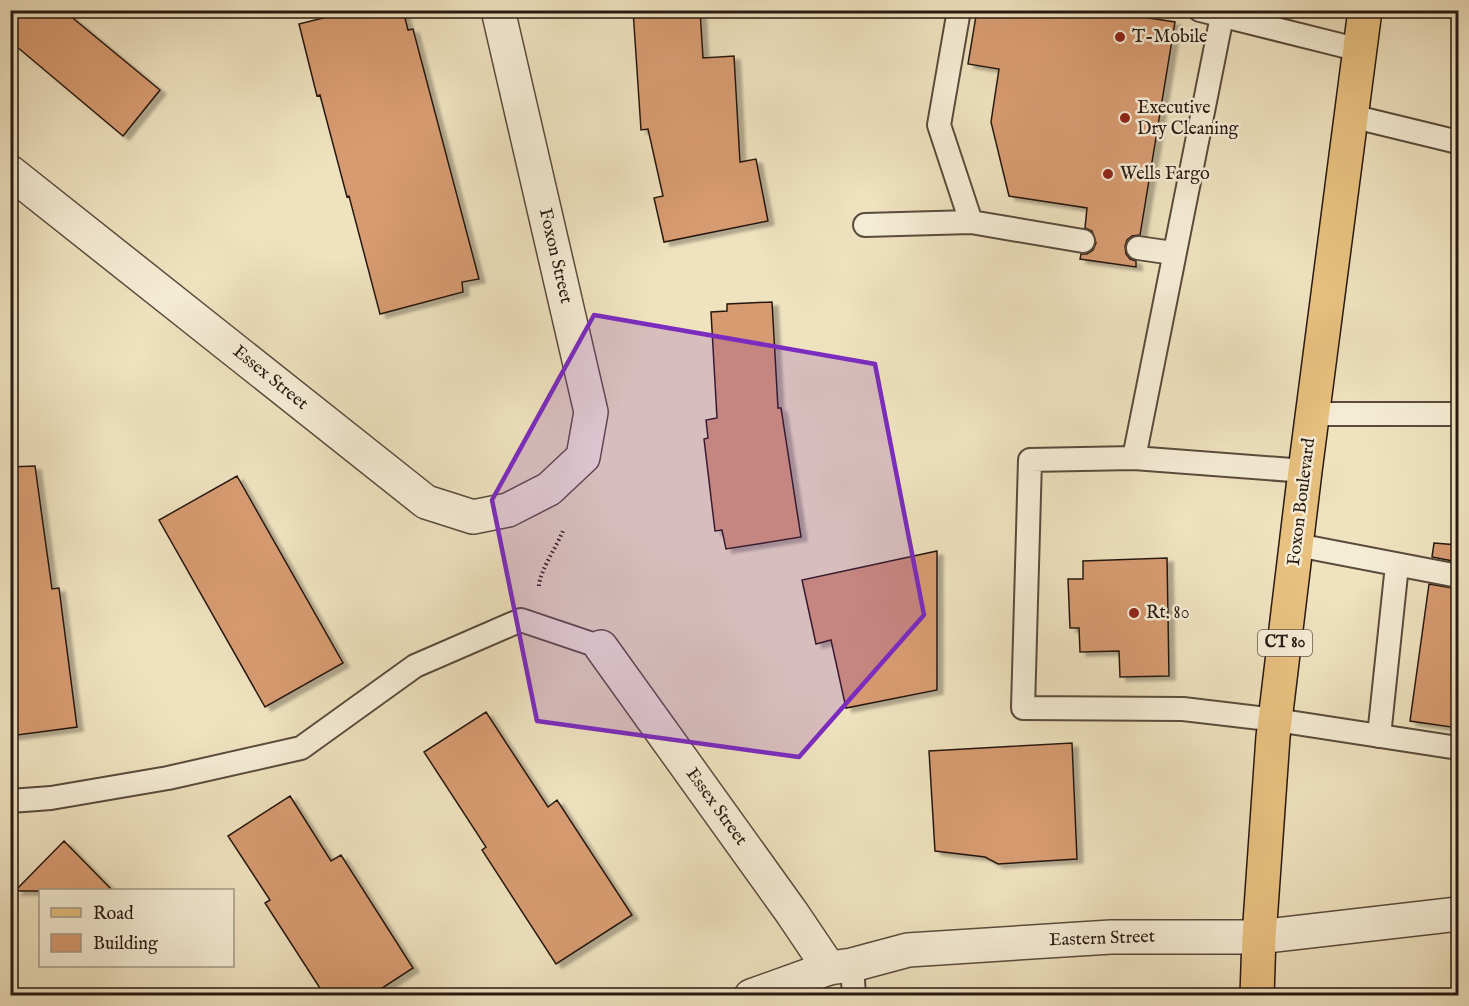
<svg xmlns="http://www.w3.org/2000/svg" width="1469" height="1006" font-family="'IM FELL English',serif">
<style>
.building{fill:#d79b71;stroke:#281911;stroke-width:1.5;filter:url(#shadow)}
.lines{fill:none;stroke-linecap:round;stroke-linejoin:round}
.service-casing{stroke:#5a4b3c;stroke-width:26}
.minor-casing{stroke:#5a4b3c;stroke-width:36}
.tertiary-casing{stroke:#5a4b3c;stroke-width:36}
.primary-casing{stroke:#281911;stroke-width:36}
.path{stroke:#281911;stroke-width:4;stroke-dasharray:1.5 3;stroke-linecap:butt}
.service{stroke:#f5ecd5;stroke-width:22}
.minor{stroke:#f5ecd5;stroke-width:33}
.tertiary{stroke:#f5ecd5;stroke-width:33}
.primary{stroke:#e8c180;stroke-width:33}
.marked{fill:#7b2cbf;fill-opacity:0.2;stroke:#7b2cbf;stroke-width:4.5;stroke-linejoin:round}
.poi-dot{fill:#8f2418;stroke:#f5ecd5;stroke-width:2}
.labels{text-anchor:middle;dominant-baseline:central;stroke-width:5;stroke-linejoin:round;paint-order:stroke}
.shield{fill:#f5ecd5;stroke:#66584c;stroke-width:1.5}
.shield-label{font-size:16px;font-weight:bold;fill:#281911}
.poi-label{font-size:18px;fill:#281911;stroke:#f5ecd5;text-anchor:start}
.street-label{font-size:18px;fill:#281911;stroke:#f5ecd5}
</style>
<defs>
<filter id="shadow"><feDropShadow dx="6" dy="4" stdDeviation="1.5" flood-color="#0004"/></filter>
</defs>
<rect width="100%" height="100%" fill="#efe2bf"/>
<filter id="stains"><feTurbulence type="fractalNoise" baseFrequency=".00333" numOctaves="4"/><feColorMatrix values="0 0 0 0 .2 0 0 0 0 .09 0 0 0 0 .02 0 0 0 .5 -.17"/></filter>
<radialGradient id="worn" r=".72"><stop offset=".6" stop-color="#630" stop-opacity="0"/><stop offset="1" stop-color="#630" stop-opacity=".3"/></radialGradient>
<!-- building -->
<path class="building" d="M10,10h53l97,80 -37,46 -113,-95z
M355,10h48l5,20 5,-1 66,250 -17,3 1,10 -83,22 -31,-118 -2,1 -27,-102 -3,1 -18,-72z
M633,10h67l3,48 31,-2 6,106 16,-3 12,62 -104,21 -10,-44 9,-2 -15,-67 -7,1z
M977,10h119l79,12 -35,213 -8,1 -5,4 -2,6 1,8 4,5 6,2v6l-56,-8 1,-5h6l6,-4 3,-7 -4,-12 -7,-3 2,-20 -78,-12 -18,-74 8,-53 -31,-5z
M772,302l6,106h3l20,129 -75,12 -4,-19 -7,1 -11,-92 4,-1 -2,-18 11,-2 -6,-106 16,-1v-7z
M35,466l17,123 7,-1 18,139 -67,9v-269z
M237,476l106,187 -78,44 -106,-187z
M1434,543l24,2v17l-26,-5z
M937,551v139l-91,18 -15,-68 -15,4 -14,-64z
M1167,558l2,118 -49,1 -1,-26 -39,1 -1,-24h-9l-2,-49h15v-18z
M1429,584l29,5v139l-48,-7z
M486,712l62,95 9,-7 75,115 -76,49 -74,-114 4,-3 -62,-95z
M1072,743l5,116 -79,5 -13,-7 -50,-6 -6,-100z
M290,796l41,65 10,-6 72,113 -43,28h-45l-60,-93 5,-3 -42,-64z
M64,841l49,50h-98z"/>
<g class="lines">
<defs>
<path id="service" d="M959,10l-20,115 32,97
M1200,10l160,40
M1222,16l-88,442 171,13
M1351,116l107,26
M865,225l106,-3 112,19
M1138,248l35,5
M1313,414h145
M1134,458l-104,2 -7,248 160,1 93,11 182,28
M1297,545l161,31
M1379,736l18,-171
M10,801l41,-3 117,-20 133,-30 114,-82 106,-46 80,27
M852,965l2,31"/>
<path id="minor" d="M10,172l416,330 47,15 35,-7 41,-21 34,-32 8,-45 -93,-402
M601,647l191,266 37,55
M1259,937l199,-23"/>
<path id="tertiary" d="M751,996l78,-28 23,-3 56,-15 203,-13h148"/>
<path id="primary" d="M1257,996l2,-59 14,-200 32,-266 60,-461"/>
</defs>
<!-- service casing -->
<use href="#service" class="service-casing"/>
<!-- minor casing -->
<use href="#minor" class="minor-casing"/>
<!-- tertiary casing -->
<use href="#tertiary" class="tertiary-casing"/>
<!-- primary casing -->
<use href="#primary" class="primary-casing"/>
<!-- path -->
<path class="path" d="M539,586c1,-16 17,-38 24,-55"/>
<!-- service -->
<use href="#service" class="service"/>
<!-- minor -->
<use href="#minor" class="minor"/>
<!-- tertiary -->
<use href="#tertiary" class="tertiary"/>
<!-- primary -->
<use href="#primary" class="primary"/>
</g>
<!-- marked area -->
<path class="marked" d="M594,315l281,49 49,251 -125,142 -262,-36 -45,-221z"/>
<!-- markers -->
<g class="poi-dot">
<circle cx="1120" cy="37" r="6"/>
<circle cx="1125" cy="118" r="6"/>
<circle cx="1108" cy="174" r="6"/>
<circle cx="1134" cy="613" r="6"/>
</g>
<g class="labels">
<!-- shield labels -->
<rect class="shield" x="1258" y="630" width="54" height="26" rx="4.5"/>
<g class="shield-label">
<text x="1285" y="643">CT 80</text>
</g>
<!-- poi labels -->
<g class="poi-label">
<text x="1132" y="37">T-Mobile</text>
<text x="1137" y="108">Executive<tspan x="1137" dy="21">Dry Cleaning</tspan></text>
<text x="1120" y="174">Wells Fargo</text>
<text x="1146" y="613">Rt. 80</text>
</g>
<!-- street labels -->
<g class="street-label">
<text transform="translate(555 256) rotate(77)">Foxon Street</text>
<text transform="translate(270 378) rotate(39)">Essex Street</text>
<text transform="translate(1302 502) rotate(-83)">Foxon Boulevard</text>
<text transform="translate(716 807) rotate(54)">Essex Street</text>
<text transform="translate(1102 939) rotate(-2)">Eastern Street</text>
</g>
</g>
<!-- margin -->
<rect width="1469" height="1006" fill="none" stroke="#efe2bf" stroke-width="36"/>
<rect x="12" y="12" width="1445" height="982" fill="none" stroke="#281911" stroke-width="3"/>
<rect x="18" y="18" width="1433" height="970" fill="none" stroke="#281911" stroke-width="1.5"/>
<!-- legend -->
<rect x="39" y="889" width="195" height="78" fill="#f5ecd5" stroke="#a39887" stroke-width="1.5"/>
<rect x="51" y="908" width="30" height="9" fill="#e8c180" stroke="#a39887" stroke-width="1.5"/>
<text x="93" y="919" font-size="18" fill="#281911">Road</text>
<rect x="51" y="934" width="30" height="18" fill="#d79b71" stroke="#a39887" stroke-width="1.5"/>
<text x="93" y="949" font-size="18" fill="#281911">Building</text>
<rect width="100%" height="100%" filter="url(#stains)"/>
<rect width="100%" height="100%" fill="url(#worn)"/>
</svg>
